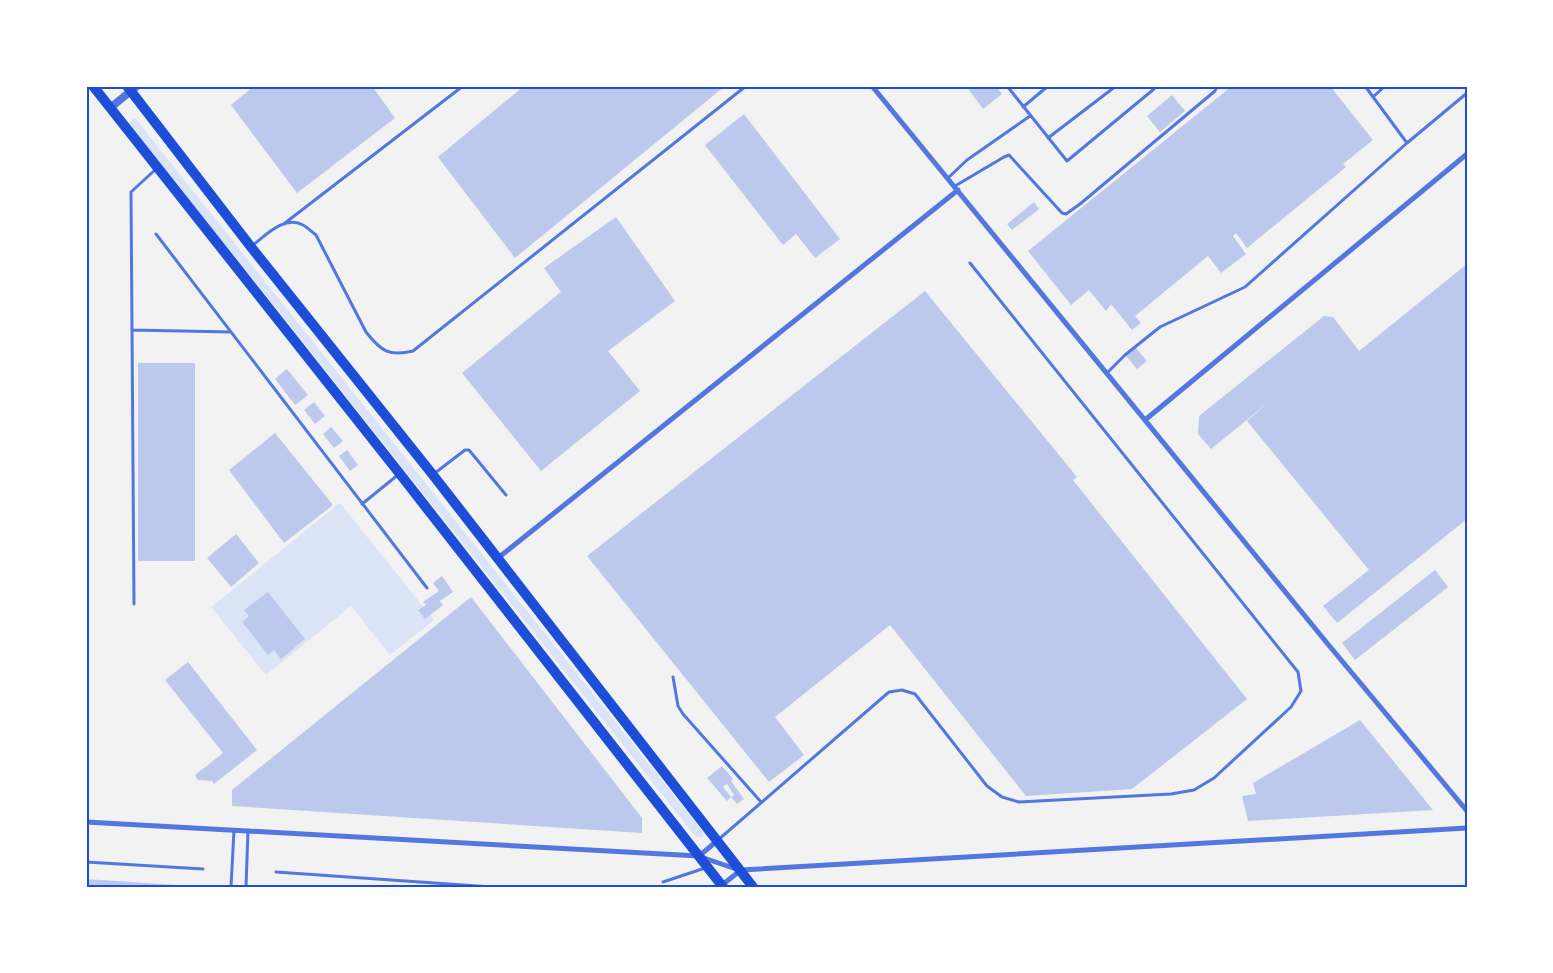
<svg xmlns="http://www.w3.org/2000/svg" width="1553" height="973" font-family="'Roboto Serif',serif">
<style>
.green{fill:#dbe4f7}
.building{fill:#bdc9ec}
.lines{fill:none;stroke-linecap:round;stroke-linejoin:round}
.service{stroke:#5277de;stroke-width:3}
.minor{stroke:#5277de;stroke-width:5}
.tertiary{stroke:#5277de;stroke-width:8}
.primary{stroke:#1d4ed8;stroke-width:10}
.neatline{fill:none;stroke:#1d4ed8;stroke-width:2}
</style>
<rect width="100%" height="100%" fill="#f2f2f2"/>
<!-- green -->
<path class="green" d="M135,118l568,714 1,4 -3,2 -6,-2 -430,-542 -138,-170z
M340,503l94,117 -44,35 -39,-49 -85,69 -55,-68z"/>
<!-- building -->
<path class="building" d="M254,86h118l23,32 -98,75 -66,-88z
M524,86h201l-210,172 -77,-101z
M966,86h30l6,8 -19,15z
M1232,86h98l43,54 -30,24 3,3 -99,81 -11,-15 -3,3 13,18 -25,19 -13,-17 -73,60 6,7 -9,7 -21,-26 -5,7 -17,-21 -18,15 -43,-54z
M1172,95l13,16 -25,21 -13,-16z
M744,114l96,125 -25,19 -19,-24 -13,11 -78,-100z
M1034,202l5,7 -27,21 -5,-6z
M616,217l59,84 -67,50 32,40 -99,80 -79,-98 99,-81 -17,-24z
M1467,264v255l-130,104 -14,-17 46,-36 -122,-149 22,-19 -58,47 -13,-15 1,-18 125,-100 9,1 26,34z
M925,291l152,186 -4,3 174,219 -115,90 -106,7 -136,-171 -115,92 29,38 -35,27 -182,-226z
M1136,348l11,13 -10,8 -11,-13z
M138,363h57v198h-57z
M287,369l21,26 -13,10 -20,-26z
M314,402l11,14 -10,8 -11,-14z
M331,427l12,14 -9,7 -11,-14z
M275,433l58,72 -49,38 -55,-73z
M347,450l11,15 -8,6 -11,-15z
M236,534l23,29 -28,24 -24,-29z
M1435,570l13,17 -93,73 -13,-17z
M442,576l11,16 -13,9 3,4 -18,14 -7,-9 8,-5 -3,-3 16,-11 -6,-8z
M268,592l37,47 -24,20 -7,-9 -6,5 -26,-33 7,-6 -5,-6z
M471,597l171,221v15l-410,-27v-16z
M188,662l69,88 -43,34 -3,-4 -1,1 -12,-1 -3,-5 28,-22 -58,-73z
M1360,720l73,90 -185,11 -6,-25 14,-2 -3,-11z
M722,766l11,13 -2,2 13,18 -7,5 -6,-7 3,-2 -7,-11 -4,3 8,10 -4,4 -20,-23z
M86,879l91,6v2h-91z"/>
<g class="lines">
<!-- service -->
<path class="service" d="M1007,86l60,75 87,-72 -3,-3
M1365,86l42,57
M1373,97l12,-11
M1023,107l25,-21
M1048,138l68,-52
M948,178l19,-18 63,-44
M955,186l49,-29 5,-2 53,58 4,1 14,-10 135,-113 2,-5
M285,223l178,-137
M156,234l271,354
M253,245c13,-10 32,-30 50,-20 4,2 9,7 13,10l50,97c15,19 23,25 47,19l333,-265
M132,330l99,2
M1107,373l18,-18 35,-28 85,-40 162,-144 60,-50
M435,473l30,-23h4l37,45
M362,504l37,-30
M134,604l-3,-412 25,-23
M673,677l5,29 5,8 78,88
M718,840l171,-148 13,-2 13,4 72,92 15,11 17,5 152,-8 23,-4 20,-12 77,-71 10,-16 -3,-19 -328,-409
M86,862l117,7
M276,872l216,15
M663,882l42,-14
M231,887l3,-57
M246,887l2,-57"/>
<!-- minor -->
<path class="minor" d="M872,86l455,557 140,168
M1145,420l322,-266
M498,558l460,-368
M86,822l613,34 18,-15
M701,857l35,12
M722,885l19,-15 726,-42"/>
<!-- tertiary -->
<path class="tertiary" d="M110,108l27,-22"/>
<!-- primary -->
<path class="primary" d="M93,86l307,388 323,413
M127,86l124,161 182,228 320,412"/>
</g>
<!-- border -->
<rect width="1553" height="973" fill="none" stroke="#ffffff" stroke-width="175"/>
<rect x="88" y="88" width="1378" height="798" class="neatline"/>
</svg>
